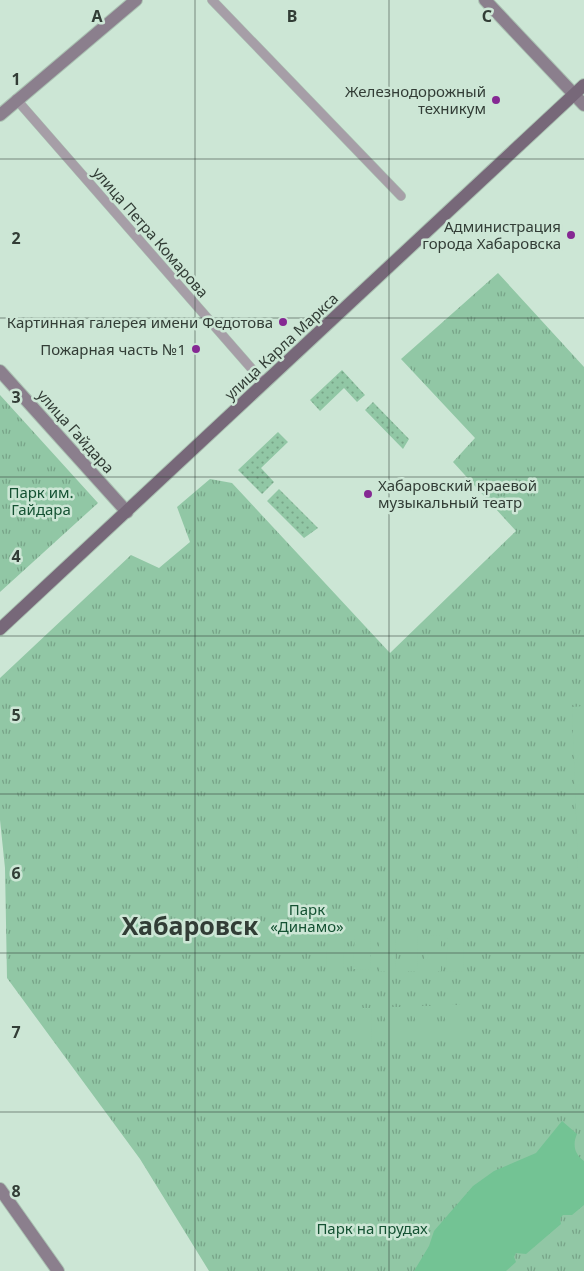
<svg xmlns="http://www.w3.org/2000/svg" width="584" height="1271" font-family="'Noto Sans',sans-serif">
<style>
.grass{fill:url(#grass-dots)}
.park{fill:url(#park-tufts)}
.garden{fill:#91c7a5}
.water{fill:#73c394}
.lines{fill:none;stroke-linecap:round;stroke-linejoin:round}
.street-casing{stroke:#aac1b2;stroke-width:10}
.secondary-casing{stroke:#aac1b2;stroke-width:14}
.primary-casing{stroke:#aac1b2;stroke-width:14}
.street{stroke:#a69ea7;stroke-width:9}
.secondary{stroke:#8b7f8d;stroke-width:12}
.primary{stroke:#776879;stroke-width:12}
.grid{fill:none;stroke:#323d36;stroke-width:1;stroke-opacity:0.55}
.poi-dot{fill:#852893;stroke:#cce6d5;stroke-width:2}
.labels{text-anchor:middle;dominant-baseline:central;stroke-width:5;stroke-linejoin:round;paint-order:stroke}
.poi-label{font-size:15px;fill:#323d36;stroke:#cce6d5;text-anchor:end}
.street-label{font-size:15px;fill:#323d36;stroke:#cce6d5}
.park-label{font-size:15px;fill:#155233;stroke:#cce6d5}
.town-label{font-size:25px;font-weight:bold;fill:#323d36;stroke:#cce6d5}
.grid-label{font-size:16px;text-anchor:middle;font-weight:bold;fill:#323d36;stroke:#cce6d5;stroke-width:5;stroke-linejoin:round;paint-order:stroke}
</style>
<defs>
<pattern id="grass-dots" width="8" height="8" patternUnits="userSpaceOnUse" patternTransform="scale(1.25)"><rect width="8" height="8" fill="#91c7a5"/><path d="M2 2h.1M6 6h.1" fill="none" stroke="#77a387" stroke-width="1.8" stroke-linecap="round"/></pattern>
<pattern id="park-tufts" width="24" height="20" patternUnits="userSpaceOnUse" patternTransform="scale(1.25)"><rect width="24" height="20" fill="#91c7a5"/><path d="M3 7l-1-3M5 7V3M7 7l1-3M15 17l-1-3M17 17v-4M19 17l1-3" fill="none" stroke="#77a387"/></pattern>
</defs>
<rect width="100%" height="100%" fill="#cce6d5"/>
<!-- grass -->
<path class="grass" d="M342,370l23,25 -8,7 -13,-14 -24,23 -10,-11z
M373,402l36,37 -6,10 -38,-39z
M278,432l10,10 -27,26 13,14 -12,12 -24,-24z
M279,489l39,39 -14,10 -37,-37z"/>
<!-- park -->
<path class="park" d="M498,273l86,94v904h-375l-69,-112 -133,-181 -2,-110 -5,-48v-142l131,-123 28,13 31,-26 -13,-35 33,-28 22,4 158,170 126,-122 -63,-69 22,-24 -74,-79z
M0,395l98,108 -98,89z"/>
<!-- garden -->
<path class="garden" d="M584,706v162h-6l-6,-161z
M328,933l17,1 -2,35h-17z
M355,934h16l-1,36 -17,-1z
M379,935h16l1,36h-17z
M401,935h16l1,36h-17z
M441,935v36h-17v-35z
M448,936h16l-1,36 -17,-1z
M445,1005h16v36h-16z
M415,1006h16v36h-16z
M385,1007h16v36h-16z
M355,1008h16l1,36h-17z"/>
<!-- water -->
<path class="water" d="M562,1121l15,13c-5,11 -2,21 7,27v44l-12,10h-9l-3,3 1,6 -35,30 -10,-1 -2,4 2,5 -10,9h-92l15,-25 5,-15 39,-45 21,-15 42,-18z"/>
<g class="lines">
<defs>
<path id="street" d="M212,0l189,196
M16,99l249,285"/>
<path id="secondary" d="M485,0l99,105
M0,115l136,-115
M0,371l127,141
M0,1189l58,82"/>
<path id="primary" d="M0,629l584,-544"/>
</defs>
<!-- street casing -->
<use href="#street" class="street-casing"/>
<!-- secondary casing -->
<use href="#secondary" class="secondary-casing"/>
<!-- primary casing -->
<use href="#primary" class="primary-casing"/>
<!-- street -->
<use href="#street" class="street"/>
<!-- secondary -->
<use href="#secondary" class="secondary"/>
<!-- primary -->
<use href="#primary" class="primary"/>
</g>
<!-- grid -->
<path class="grid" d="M195,0v1271M389,0v1271M0,159h584M0,318h584M0,477h584M0,636h584M0,794h584M0,953h584M0,1112h584"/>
<!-- markers -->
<g class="poi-dot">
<circle cx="496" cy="100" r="5"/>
<circle cx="571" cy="235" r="5"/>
<circle cx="283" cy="322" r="5"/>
<circle cx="196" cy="349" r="5"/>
<circle cx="368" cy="494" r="5"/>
</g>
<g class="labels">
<!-- poi labels -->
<g class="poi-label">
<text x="486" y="91">Железнодорожный<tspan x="486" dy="17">техникум</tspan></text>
<text x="561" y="226">Администрация<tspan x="561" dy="17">города Хабаровска</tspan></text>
<text x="273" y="322">Картинная галерея имени Федотова</text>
<text x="186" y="349">Пожарная часть №1</text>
<text x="378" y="485" text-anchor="start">Хабаровский краевой<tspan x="378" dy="17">музыкальный театр</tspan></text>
</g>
<!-- street labels -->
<g class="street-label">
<text transform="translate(151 232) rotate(49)">улица Петра Комарова</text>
<text transform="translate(281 346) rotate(-43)">улица Карла Маркса</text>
<text transform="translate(76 431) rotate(48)">улица Гайдара</text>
</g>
<!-- park labels -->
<g class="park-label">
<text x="41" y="492">Парк им.<tspan x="41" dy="17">Гайдара</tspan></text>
<text x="307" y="909">Парк<tspan x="307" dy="17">«Динамо»</tspan></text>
<text x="372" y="1228">Парк на прудах</text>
</g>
<!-- town labels -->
<g class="town-label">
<text x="190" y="925">Хабаровск</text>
</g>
</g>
<g class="grid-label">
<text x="97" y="22">A</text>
<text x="292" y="22">B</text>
<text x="487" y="22">C</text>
<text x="16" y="85">1</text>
<text x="16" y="244">2</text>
<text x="16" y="403">3</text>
<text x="16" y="562">4</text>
<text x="16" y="721">5</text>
<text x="16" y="879">6</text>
<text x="16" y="1038">7</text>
<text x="16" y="1197">8</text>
</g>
</svg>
